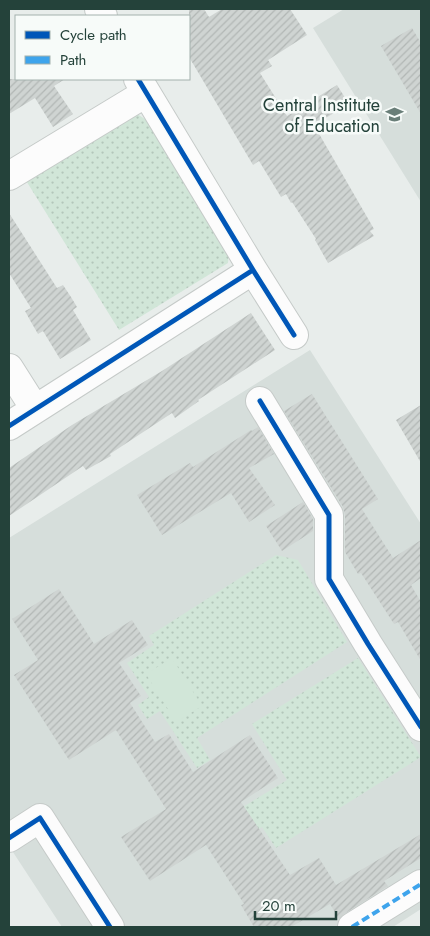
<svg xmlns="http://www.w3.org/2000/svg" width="430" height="936" font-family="Jost,sans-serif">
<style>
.built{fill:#d6dedb}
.grass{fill:url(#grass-dots)}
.pitch{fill:#d1e6d8}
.building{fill:url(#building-hatch)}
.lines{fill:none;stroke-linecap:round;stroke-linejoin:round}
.minor-casing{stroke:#c5cac8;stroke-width:30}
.minor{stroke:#fcfcfc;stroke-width:28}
.quiet{stroke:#3ea4ec;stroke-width:4;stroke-dasharray:8 4;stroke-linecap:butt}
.cycleway-casing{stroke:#f7fbf9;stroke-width:8}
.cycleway{stroke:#0057b8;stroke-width:5}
.labels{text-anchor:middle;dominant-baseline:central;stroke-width:5;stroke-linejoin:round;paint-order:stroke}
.poi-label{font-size:18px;fill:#24423a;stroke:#f7fbf9;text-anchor:end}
</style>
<defs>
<pattern id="grass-dots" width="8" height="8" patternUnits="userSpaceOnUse" patternTransform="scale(1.25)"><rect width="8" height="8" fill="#d1e6d8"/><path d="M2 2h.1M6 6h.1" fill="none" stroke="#b3c6ba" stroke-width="1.8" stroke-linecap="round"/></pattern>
<pattern id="building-hatch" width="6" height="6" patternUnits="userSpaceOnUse" patternTransform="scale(1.25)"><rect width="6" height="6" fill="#cfd4d2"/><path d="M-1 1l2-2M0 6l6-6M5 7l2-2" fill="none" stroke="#b2b7b5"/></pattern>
</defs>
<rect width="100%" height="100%" fill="#e8edeb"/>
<!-- built -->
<path class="built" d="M344,9h77v193l-108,-174z
M310,350l111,174v385l-28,18h-331l-53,-81v-308z"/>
<!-- grass -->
<path class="grass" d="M134,112l14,9 81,131 -1,11 -109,67 -94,-151z
M276,555l22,5 49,82 -150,96 13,22 -13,8 -37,-57 -13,8 -9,-14 11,-8 -22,-34 27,-18 -5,-9z
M358,658l63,99 -145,91 -14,-21 -17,10 -15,-22 57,-35 -35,-56z"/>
<!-- pitch -->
<path class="pitch" d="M172,658l30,48 -26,16 -30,-48z"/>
<!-- building -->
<path class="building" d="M189,9h15l5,8 13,-8h68l17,26 -39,25 4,6 -12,7 27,43 50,-31 12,19 -35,21 60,104 -4,2 4,5 -46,27 -13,-23 1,-1 -24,-37 -1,1 -5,-9 -5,3 -22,-36 -6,4 -64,-108z
M412,28l9,15v71l-40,-68z
M9,79h56l-11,7 19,28 -20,13 -18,-29 -26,16z
M9,213l48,75 6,-3 8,12 6,10 -4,3 18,30 -31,19 -17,-28 -5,3 -7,-12 -6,-11 6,-3 -22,-35z
M251,313l24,37 -77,50 1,1 -24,17 -3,-5 -62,41 1,2 -25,14 -3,-4 -74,50v-48l63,-43 90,-54z
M312,394l66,105 -16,10 31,49 28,-18v38l-10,7 10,17v59l-23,-39 -4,2 -33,-51 -3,1 -13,-22v-37l-2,-8 -59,-96z
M421,405v58l-25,-43z
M258,427l16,27 -25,14 26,37 -26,17 -18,-29 -69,42 -25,-40 53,-32 3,4 58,-37 1,1z
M303,502l10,17v12l-31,20 -16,-25z
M59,589l35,55 38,-24 16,25 -29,18 22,33 -11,7 25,39 14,-8 24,38 57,-37 28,43 -37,24 49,73 29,-17 17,27 85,-51v24l-37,23 4,5 -44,28 -5,5 -9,-15 -39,23h-37l-13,-22 3,-1 -38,-59 -56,36 -29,-44 45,-28 -50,-79 -47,30 -55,-85 24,-15 -26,-41z"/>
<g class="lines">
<defs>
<path id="minor" d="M99,9l4,7
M138,79l115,191 41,65
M9,176l137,-83
M9,368l26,41
M260,401l69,114v64l39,65 53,83
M9,426l244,-156
M9,838l31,-20 70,109
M352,927l69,-43"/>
</defs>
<!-- minor casing -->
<use href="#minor" class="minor-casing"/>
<!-- minor -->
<use href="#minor" class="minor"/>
<!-- quiet -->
<path class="quiet" d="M352,927l69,-43"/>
<defs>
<path id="cycleway" d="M138,79l115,191 41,65
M260,401l69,114v64l39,65 53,83
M9,426l244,-156
M9,838l31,-20 70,109"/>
</defs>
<!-- cycleway casing -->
<use href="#cycleway" class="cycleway-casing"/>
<!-- cycleway -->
<use href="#cycleway" class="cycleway"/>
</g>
<!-- icons -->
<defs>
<symbol id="university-bare" viewBox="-9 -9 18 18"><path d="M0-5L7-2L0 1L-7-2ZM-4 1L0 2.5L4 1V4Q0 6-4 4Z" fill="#697e78" stroke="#f7fbf9" stroke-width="2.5" paint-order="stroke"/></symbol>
</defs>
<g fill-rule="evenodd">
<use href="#university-bare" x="382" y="102" width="25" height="25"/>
</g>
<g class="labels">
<!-- poi labels -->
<g class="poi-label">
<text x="380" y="105">Central Institute<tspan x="380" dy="21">of Education</tspan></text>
</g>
</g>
<!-- border -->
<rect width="430" height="936" fill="none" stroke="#24423a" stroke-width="20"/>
<!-- legend -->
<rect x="15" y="15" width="175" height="65" fill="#f7fbf9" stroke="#a3b1ad"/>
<rect x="25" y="31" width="25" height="8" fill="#0057b8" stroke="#a3b1ad"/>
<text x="60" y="40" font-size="15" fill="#24423a">Cycle path</text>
<rect x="25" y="56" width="25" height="8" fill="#3ea4ec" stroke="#a3b1ad"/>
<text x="60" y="65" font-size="15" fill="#24423a">Path</text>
<!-- scale -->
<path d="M255 911v8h81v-8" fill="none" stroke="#24423a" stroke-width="2.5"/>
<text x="262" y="911" font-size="15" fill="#24423a" stroke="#f7fbf9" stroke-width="4" paint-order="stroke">20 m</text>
</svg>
